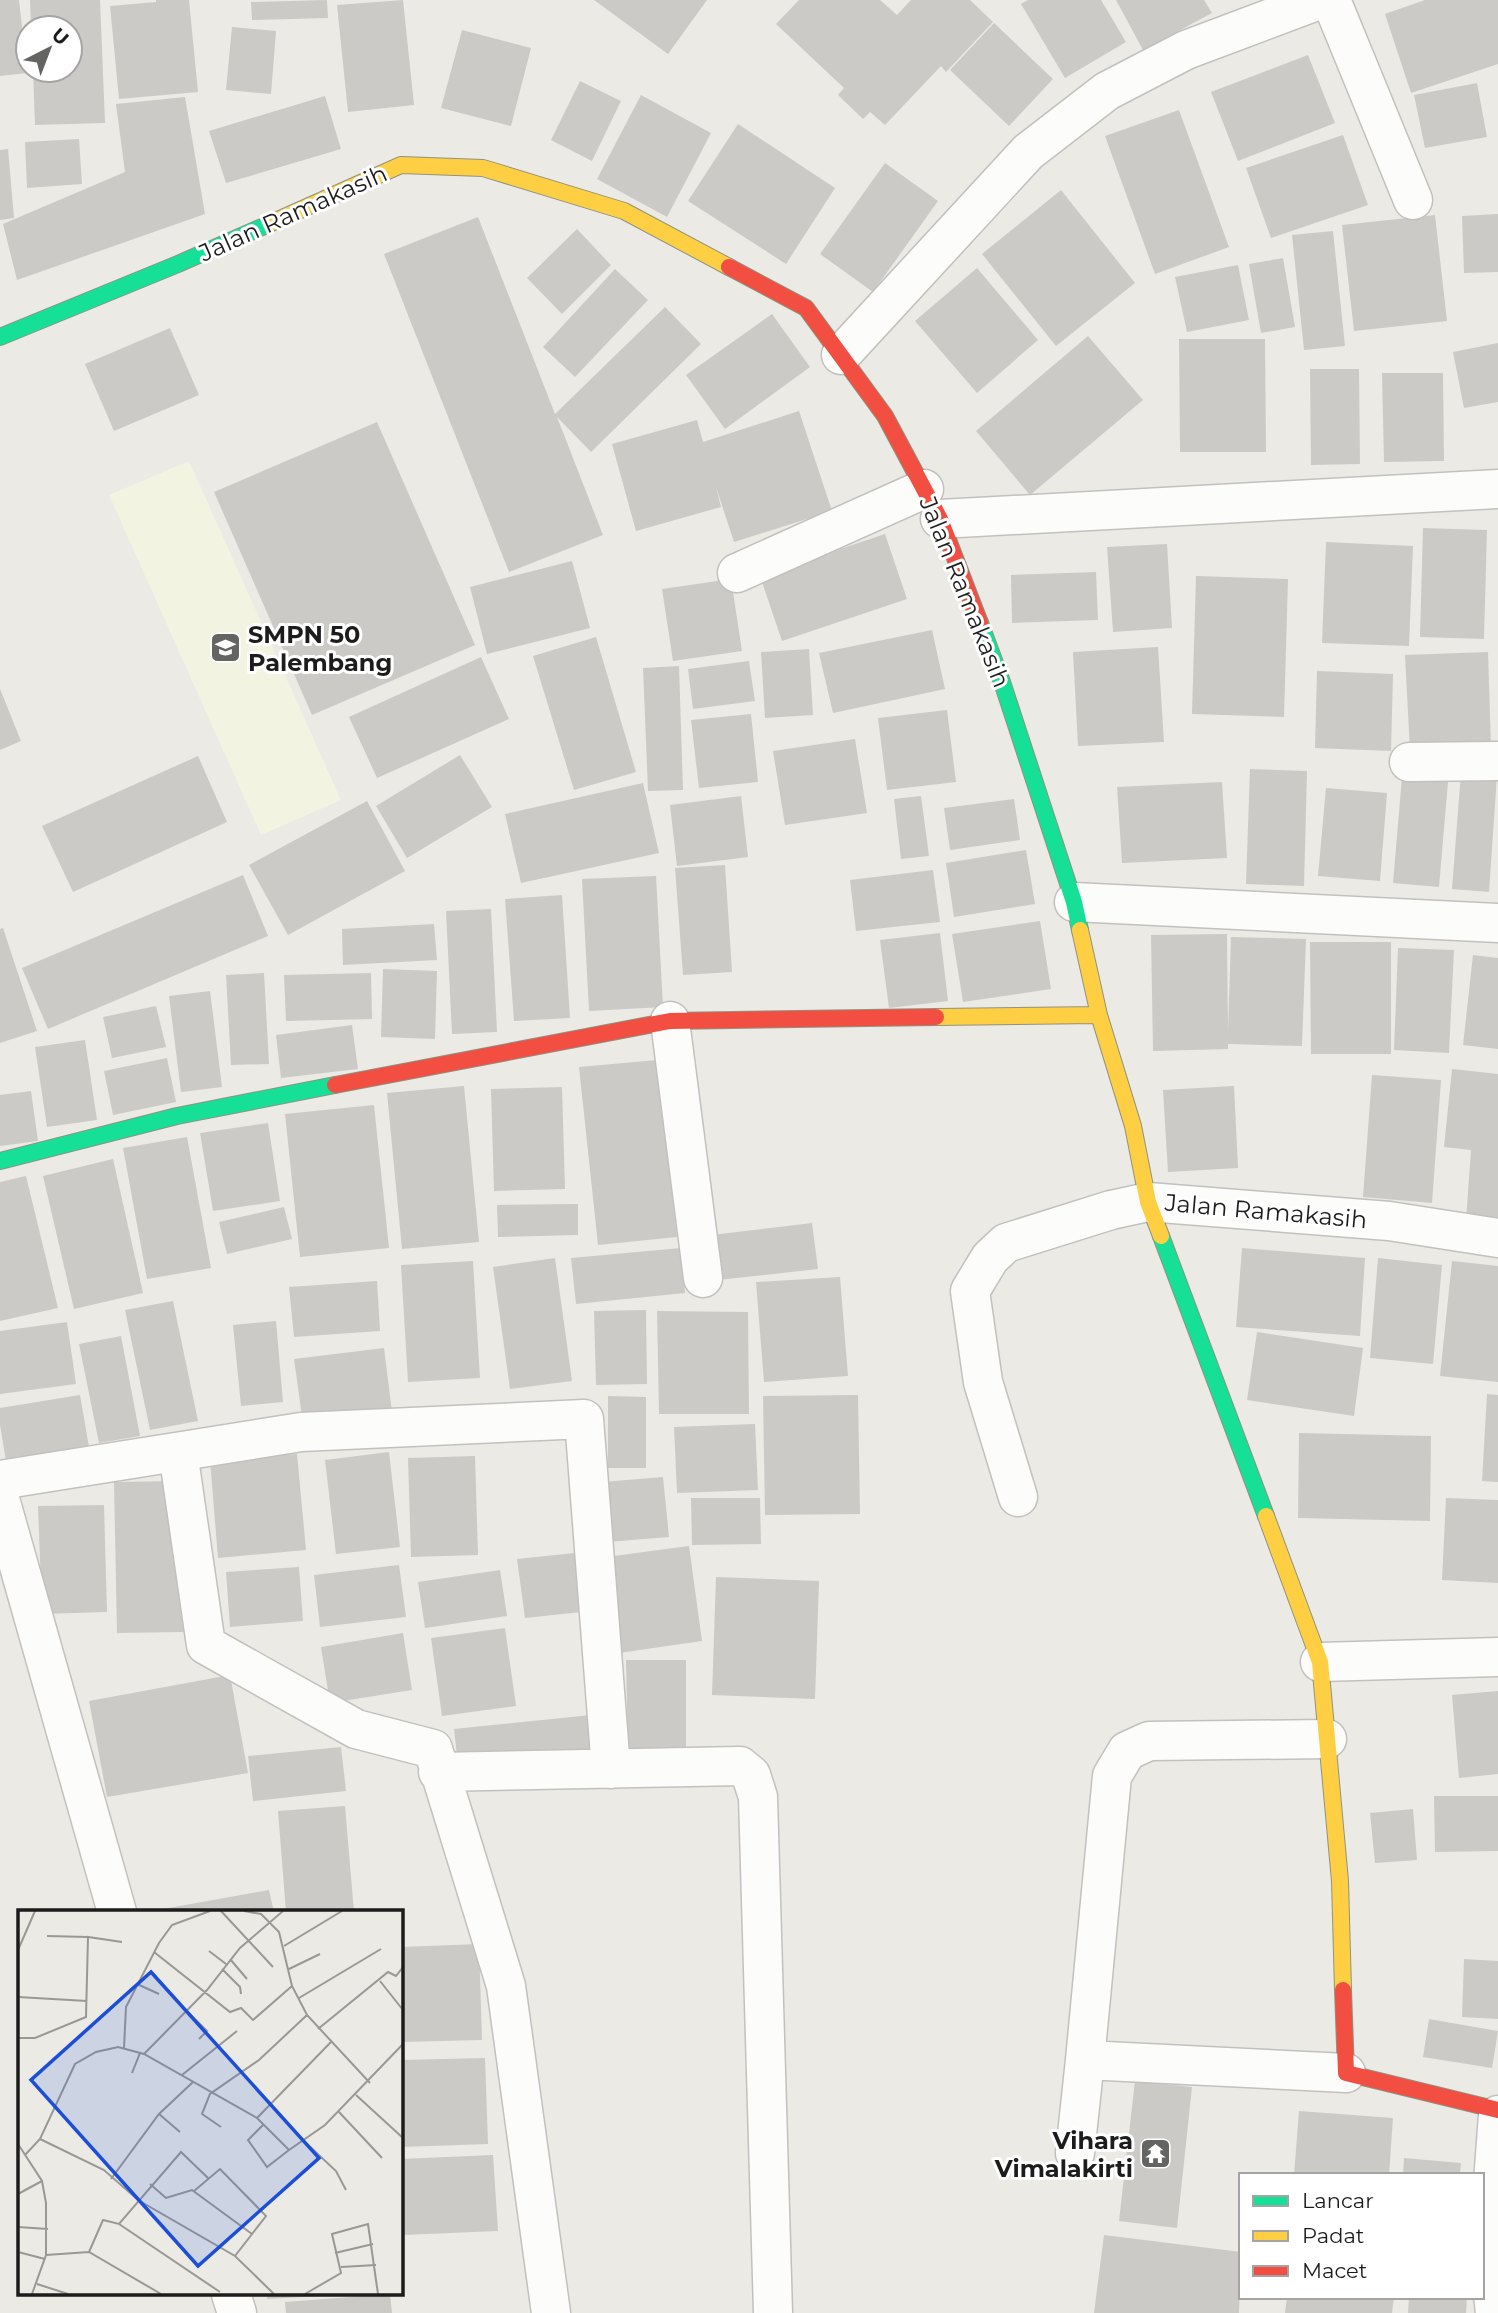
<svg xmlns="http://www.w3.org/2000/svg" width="1498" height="2313" font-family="Montserrat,sans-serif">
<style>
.education{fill:#f2f3e1}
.building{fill:#cccac6}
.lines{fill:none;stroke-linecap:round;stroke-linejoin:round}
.street-casing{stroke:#c2c1bf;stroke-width:41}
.fast-casing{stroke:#8f937f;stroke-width:18}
.slow-casing{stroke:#8f937f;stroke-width:18}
.jam-casing{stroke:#8f937f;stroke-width:18}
.street{stroke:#fcfcfb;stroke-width:38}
.fast{stroke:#16e098;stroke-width:16}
.slow{stroke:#ffcf43;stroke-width:16}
.jam{stroke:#f24e42;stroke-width:16}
.labels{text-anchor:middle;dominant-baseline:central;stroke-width:6;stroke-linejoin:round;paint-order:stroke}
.street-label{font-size:24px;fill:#1c1c1c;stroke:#fff}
.poi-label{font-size:24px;font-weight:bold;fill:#1c1c1c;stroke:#fff;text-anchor:start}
.inset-road{fill:none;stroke:#989895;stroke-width:2}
.view{fill:#1d4ed8;fill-opacity:0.15;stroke:#1d4ed8;stroke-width:3.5}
.inset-edge{fill:none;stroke:#1c1c1c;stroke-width:3.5}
</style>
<rect width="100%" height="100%" fill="#ebeae5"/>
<!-- education -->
<path class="education" d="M189,461l152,339 -80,35 -152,-340z"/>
<!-- building -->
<path class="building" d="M0,0h19l8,73 -27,3z
M30,0h70l5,123 -70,2 -2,-55h37v-42h-39z
M156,0h33l9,92 -79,7 -9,-93 46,-4z
M327,0l1,18 -76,2 -1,-18z
M403,0l11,105 -66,7 -11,-107z
M594,0h113l-39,54z
M799,0h81l17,15 14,-15h59l23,22 -47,50 -5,-6 -56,59 -15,-13 -7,7 -25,-24 6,-7 -68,-64z
M1028,0h73l25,42 -61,36 -44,-74z
M1116,0h88l8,13 -69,37z
M1425,0h73v64l-87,29 -26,-79z
M994,23l59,56 -44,47 -59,-56z
M232,27l44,4 -5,63 -45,-4z
M462,30l69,18 -20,78 -70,-18z
M1308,55l27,68 -97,38 -27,-69z
M580,81l41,20 -29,60 -41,-21z
M1477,83l10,54 -62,11 -11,-53z
M641,95l70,38 -44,84 -70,-38z
M325,96l16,53 -115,34 -17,-52z
M185,97l20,117 -188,66 -14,-56 122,-52 -9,-68z
M1179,110l50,137 -74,27 -50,-138z
M738,124l97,64 -49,76 -98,-63z
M1343,135l25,70 -97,33 -25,-70z
M79,139l3,45 -55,4 -2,-46z
M8,149l6,69 -14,2v-70z
M885,163l53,38 -65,91 -53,-38z
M1061,190l74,93 -79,63 -74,-92z
M1498,214v58l-34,1 -2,-57z
M1435,215l12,106 -93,10 -12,-106z
M478,217l77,197 110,-107 36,37 -110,108 -34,-35 46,118 -94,37 -125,-318z
M577,229l34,36 -49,49 -35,-36z
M1333,231l12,115 -41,4 -12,-115z
M1283,258l12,69 -34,6 -12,-69z
M1238,265l11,55 -62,12 -12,-55z
M977,268l61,72 -61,53 -62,-72z
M615,269l33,31 -73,77 -32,-30z
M772,314l38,53 -85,62 -39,-54z
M170,328l29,67 -85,36 -29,-67z
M1088,336l55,64 -113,95 -54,-64z
M1179,339h86l1,113h-86z
M1498,343v59l-34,6 -11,-56z
M1310,369h49l1,95 -49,1z
M1382,373h61l1,88 -60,1z
M799,411l33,100 -98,31 -18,-55 5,20 -85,24 -24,-87 85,-24 6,22z
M377,422l98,223 -163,70 -98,-223z
M1423,528l64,2 -3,109 -64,-2z
M885,534l22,65 -125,42 -22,-65z
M1326,542l87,4 -4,100 -87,-3z
M1167,544l5,84 -59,4 -6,-85z
M572,561l18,67 -103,26 -17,-67z
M1096,572l2,48 -86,3 -1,-48z
M1196,576l92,3 -4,138 -92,-3z
M731,579l11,72 -69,10 -11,-72z
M932,630l13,59 -112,24 -14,-60z
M596,637l40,135 -62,18 -41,-134z
M1158,647l6,95 -86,4 -5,-94z
M809,649l4,66 -48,3 -4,-66z
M1488,652l3,96 -81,3 -5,-96z
M481,657l28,62 -132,59 -28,-61z
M749,661l6,40 -62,8 -5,-40z
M679,666l4,124 -35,1 -5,-123z
M1317,671l76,3 -2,77 -76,-3z
M0,689l21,52 -21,9z
M947,710l9,72 -69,8 -9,-72z
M751,714l7,68 -59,6 -8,-68z
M855,739l12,74 -82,12 -12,-74z
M460,755l32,52 -85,51 -31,-52z
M198,756l29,66 -154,70 -31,-66z
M1250,769l57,2 -3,115 -58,-2z
M1461,772l36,3 -8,117 -37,-3z
M1402,777l46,5 -9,105 -46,-4z
M1222,782l5,76 -105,5 -5,-76z
M643,783l16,70 -138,30 -16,-69z
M1326,788l61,5 -7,88 -62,-5z
M741,796l7,61 -71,9 -7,-61z
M921,796l8,60 -28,3 -7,-60z
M1014,799l6,41 -70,10 -6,-42z
M367,801l38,70 -117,64 -39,-70z
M1026,850l9,54 -81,13 -8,-54z
M725,865l7,107 -49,3 -8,-107z
M933,870l7,52 -84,9 -6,-51z
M243,875l25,61 -220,93 -26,-61z
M656,876l7,131 -74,4 -7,-132z
M562,895l8,123 -56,3 -9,-122z
M491,909l6,123 -45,2 -6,-123z
M1040,921l11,68 -88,13 -11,-68z
M434,924l3,36 -94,5 -1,-36z
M3,928l34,103 -37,12v-114z
M940,933l8,68 -59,7 -9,-68z
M1227,934l1,97 3,-94 75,2 -4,107 -74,-2v5l-75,2 -2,-116z
M1310,942h81v112h-80z
M1398,948l56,2 -5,103 -55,-3z
M1473,955l25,3v91l-35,-4z
M383,969l54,2 -2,68 -54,-2z
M264,973l5,91 -38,1 -5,-90z
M371,973l1,46 -86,2 -2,-46z
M210,991l12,96 -41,5 -12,-96z
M156,1006l10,41 -54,11 -9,-41z
M352,1025l6,44 -77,9 -5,-43z
M85,1040l12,80 -50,7 -12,-80z
M167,1058l9,44 -63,13 -9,-44z
M657,1060l20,177 -79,8 -19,-178z
M1452,1069l46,5v148l-32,-2 5,-70 -27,-3z
M1372,1075l69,5 -9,123 -69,-6z
M464,1086l15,156 -77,7 -15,-156z
M1234,1086l4,82 -70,4 -5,-82z
M562,1087l3,102 -71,2 -3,-102z
M31,1091l7,50 -38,5v-51z
M374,1105l15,143 -89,9 -15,-143z
M268,1123l12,78 -67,10 -13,-78z
M187,1137l24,131 -64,11 -24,-131z
M113,1159l30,134 -69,16 -31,-133z
M26,1176l32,132 -58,13v-139z
M578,1204v31l-80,2 -1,-32z
M284,1207l8,32 -65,15 -8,-32z
M812,1223l6,46 -100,11 -6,-45z
M681,1248l4,45 -109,11 -5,-46z
M1242,1248l123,10 -5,78 -124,-9z
M555,1258l17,123 -62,8 -17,-122z
M1378,1258l64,7 -9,99 -63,-6z
M473,1261l7,117 -72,4 -7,-117z
M1452,1261l46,5v116l-58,-6z
M840,1277l8,99 -84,6 -8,-100z
M377,1281l3,50 -86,6 -5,-50z
M173,1301l25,120 -48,9 -25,-120z
M646,1310l1,74 -51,1 -2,-74z
M657,1311l91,1 1,102h-90z
M276,1321l7,81 -42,4 -8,-81z
M67,1322l9,62 -76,10v-63z
M1257,1332l106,16 -9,68 -107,-16z
M121,1336l19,100 -41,7 -20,-99z
M384,1348l9,72 -89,11 -10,-72z
M1487,1394l11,1v87l-16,-1z
M80,1395l9,52 -83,14 -6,-36v-17z
M858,1395l2,119 -95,1 -2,-119z
M608,1396l38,1v71h-38z
M755,1424l3,66 -81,3 -3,-66z
M1299,1433l132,3 -1,85 -132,-3z
M389,1452l11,95 -64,7 -11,-94z
M297,1454l9,96 -88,8 -8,-98z
M475,1456l3,99 -67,2 -3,-99z
M663,1477l6,60 -74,6 -5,-60z
M181,1481l3,151 -67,1 -3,-151z
M691,1498h69l1,46 -69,1z
M1446,1498l52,2v83l-56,-3z
M104,1505l3,107 -65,2 -4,-108z
M689,1546l13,95 -83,12 -13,-96z
M584,1552l7,59 -66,7 -8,-59z
M399,1565l7,52 -86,10 -6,-52z
M299,1567l4,54 -73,6 -4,-55z
M500,1570l7,46 -82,12 -7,-46z
M716,1577l103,4 -4,118 -103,-4z
M505,1628l11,78 -74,10 -11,-78z
M403,1633l9,57 -82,13 -9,-56z
M626,1660h60v93h-58z
M230,1675l18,98 -141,24 -18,-96z
M1498,1691v83l-39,4 -7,-83z
M591,1715l4,36 -137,14 -4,-36z
M341,1747l5,44 -93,10 -5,-45z
M1434,1796h64v55l-63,1z
M345,1806l9,106h-68l-8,-101z
M1413,1809l4,51 -42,3 -5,-50z
M269,1890l5,22h-122v-1z
M479,1944l3,96 -81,2v-95z
M1464,1959l34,2v58l-36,-2z
M1429,2019l69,12 -6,37 -69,-11z
M485,2058l3,86 -87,3v-87z
M1135,2081l57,6 -15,141 -58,-7z
M1299,2111l94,7 -4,57h-95z
M493,2155l5,76 -95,4 -2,-76z
M1404,2158l57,5 -1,12h-57z
M1104,2235l137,17 -2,61h-145z
M267,2294h55v2l-55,3z
M390,2294l2,19h-106l-1,-11z
M1287,2297h107l-2,16h-107z
M1409,2297h58l-1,16h-58z"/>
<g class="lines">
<defs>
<path id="street" d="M1331,0l82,200
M841,355l187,-203 79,-61 79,-41 133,-50
M940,519l558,-30
M737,573l187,-84
M1409,762l89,-1
M1074,902l424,21
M670,1021l33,257
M178,1452l28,193 150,84 77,20 73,237 45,327
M0,1480l301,-48 283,-13 27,350
M1018,1497l-35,-115 -13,-91 20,-33 16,-15 105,-33 37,-8 241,19 109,17
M0,1499l117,413
M1320,1662l178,-5
M1327,1739l-178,2 -22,10 -15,25 -27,284 261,13
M438,1772l302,-6 11,9 7,22 15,516
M1075,2153l10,-93
M231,2294l6,19
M1495,2313l-7,-65 10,-133"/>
<path id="fast" d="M0,337l178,-73 93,-41
M980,623l22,59 72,220 6,28
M0,1161l177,-45 158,-31
M1161,1236l105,280"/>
<path id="slow" d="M271,223l130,-58 82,3 141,43 105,56
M1080,930l19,85 34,111 15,76 13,34
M936,1017l163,-2
M1266,1516l54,146 20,219 3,109"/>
<path id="jam" d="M729,267l77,41 79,108 55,103 40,104
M335,1085l335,-64 266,-4
M1343,1990l3,83 152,37"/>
</defs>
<!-- street casing -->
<use href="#street" class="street-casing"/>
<!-- fast casing -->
<use href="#fast" class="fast-casing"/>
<!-- slow casing -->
<use href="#slow" class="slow-casing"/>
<!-- jam casing -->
<use href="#jam" class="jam-casing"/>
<!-- street -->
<use href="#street" class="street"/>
<!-- fast -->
<use href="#fast" class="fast"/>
<!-- slow -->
<use href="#slow" class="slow"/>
<!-- jam -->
<use href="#jam" class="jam"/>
</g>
<!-- icons -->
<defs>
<symbol id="school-square" viewBox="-11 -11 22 22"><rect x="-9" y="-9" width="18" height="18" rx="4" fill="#646462" stroke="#fff"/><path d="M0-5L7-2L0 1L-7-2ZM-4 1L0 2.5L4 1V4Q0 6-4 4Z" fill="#fff"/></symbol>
<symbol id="temple-square" viewBox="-11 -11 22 22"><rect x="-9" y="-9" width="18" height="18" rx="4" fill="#646462" stroke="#fff"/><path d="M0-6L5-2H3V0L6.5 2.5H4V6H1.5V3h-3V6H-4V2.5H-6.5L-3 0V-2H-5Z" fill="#fff"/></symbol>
</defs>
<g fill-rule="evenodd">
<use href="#school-square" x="208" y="630" width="35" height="35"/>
<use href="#temple-square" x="1138" y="2136" width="35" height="35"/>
</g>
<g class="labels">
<!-- street labels -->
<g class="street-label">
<text transform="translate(293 213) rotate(-24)">Jalan Ramakasih</text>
<text transform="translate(965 592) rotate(68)">Jalan Ramakasih</text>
<text transform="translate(1266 1211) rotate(5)">Jalan Ramakasih</text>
</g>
<!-- poi labels -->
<g class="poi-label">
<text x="248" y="634">SMPN 50<tspan x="248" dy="28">Palembang</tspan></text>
<text x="1133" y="2140" text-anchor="end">Vihara<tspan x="1133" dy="28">Vimalakirti</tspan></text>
</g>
</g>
<!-- overview -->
<g transform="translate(18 1910)">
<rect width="385" height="385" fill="#ebeae5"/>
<path class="inset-road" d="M203,1l52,56M226,1l17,3 18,18 13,54 15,29 63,68M29,26l41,1M266,36l58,-35M0,40l17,-39M191,41l17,13M136,42l76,60 11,-4 12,12 39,-34M212,49l17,20M204,59l18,18 1,7M271,59l31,-15M362,71l23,29M119,74l22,10M0,87l69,4M281,88l82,-49M169,101l20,20 -8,8M300,119l70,-57 8,4 7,-9M0,128h17l51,-21 2,-80 34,5M106,138l2,-41 33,-64 13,-18 38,-14M126,144l63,-64 33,-42 43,-37M114,163l8,-20M164,165l55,-44M338,185l47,43M321,202l43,46M141,204l21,18M239,208l74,-76M246,214l-16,16 19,27 22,-17M203,217l-19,-13 8,-20 49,-34 48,-45M22,229l64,31 34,30 97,56 39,38M286,231l32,30 10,19M0,234l24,37 4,22v52l-14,39M7,245l15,-16 35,-75 21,-12 22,-5 26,7 113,64 32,32 36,-25 78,-81M93,269l48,-65 34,-32M132,274l16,14 26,-8 60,44M176,281l26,-22 46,47 -31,40M0,284l24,-13M101,314l101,68M0,317l30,2M0,342l27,7M71,342l14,-32 16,4 62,-72 27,26M317,343l38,-9M28,345l43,-3 72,42M323,357l35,-2M19,374l31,10M287,384l36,-21 -9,-39 36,-10 10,70"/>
<path class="view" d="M133,62l168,186 -121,108 -167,-186z"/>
<rect width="385" height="385" class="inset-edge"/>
</g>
<!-- legend -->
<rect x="1239" y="2173" width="245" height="126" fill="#ffffff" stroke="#a4a4a4" stroke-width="2"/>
<rect x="1253" y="2196" width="35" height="10" fill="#16e098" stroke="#a4a4a4" stroke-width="2"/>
<text x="1302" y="2208" font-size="21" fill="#1c1c1c">Lancar</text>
<rect x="1253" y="2231" width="35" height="10" fill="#ffcf43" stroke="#a4a4a4" stroke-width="2"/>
<text x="1302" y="2243" font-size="21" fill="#1c1c1c">Padat</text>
<rect x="1253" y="2266" width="35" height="10" fill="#f24e42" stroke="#a4a4a4" stroke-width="2"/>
<text x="1302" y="2278" font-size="21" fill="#1c1c1c">Macet</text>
<!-- north arrow -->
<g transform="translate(49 49) rotate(42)"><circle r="33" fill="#ffffff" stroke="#a4a4a4" stroke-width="2"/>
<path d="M0-5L12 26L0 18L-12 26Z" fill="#646462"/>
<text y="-10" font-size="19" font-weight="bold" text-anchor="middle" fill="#1c1c1c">U</text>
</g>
</svg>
